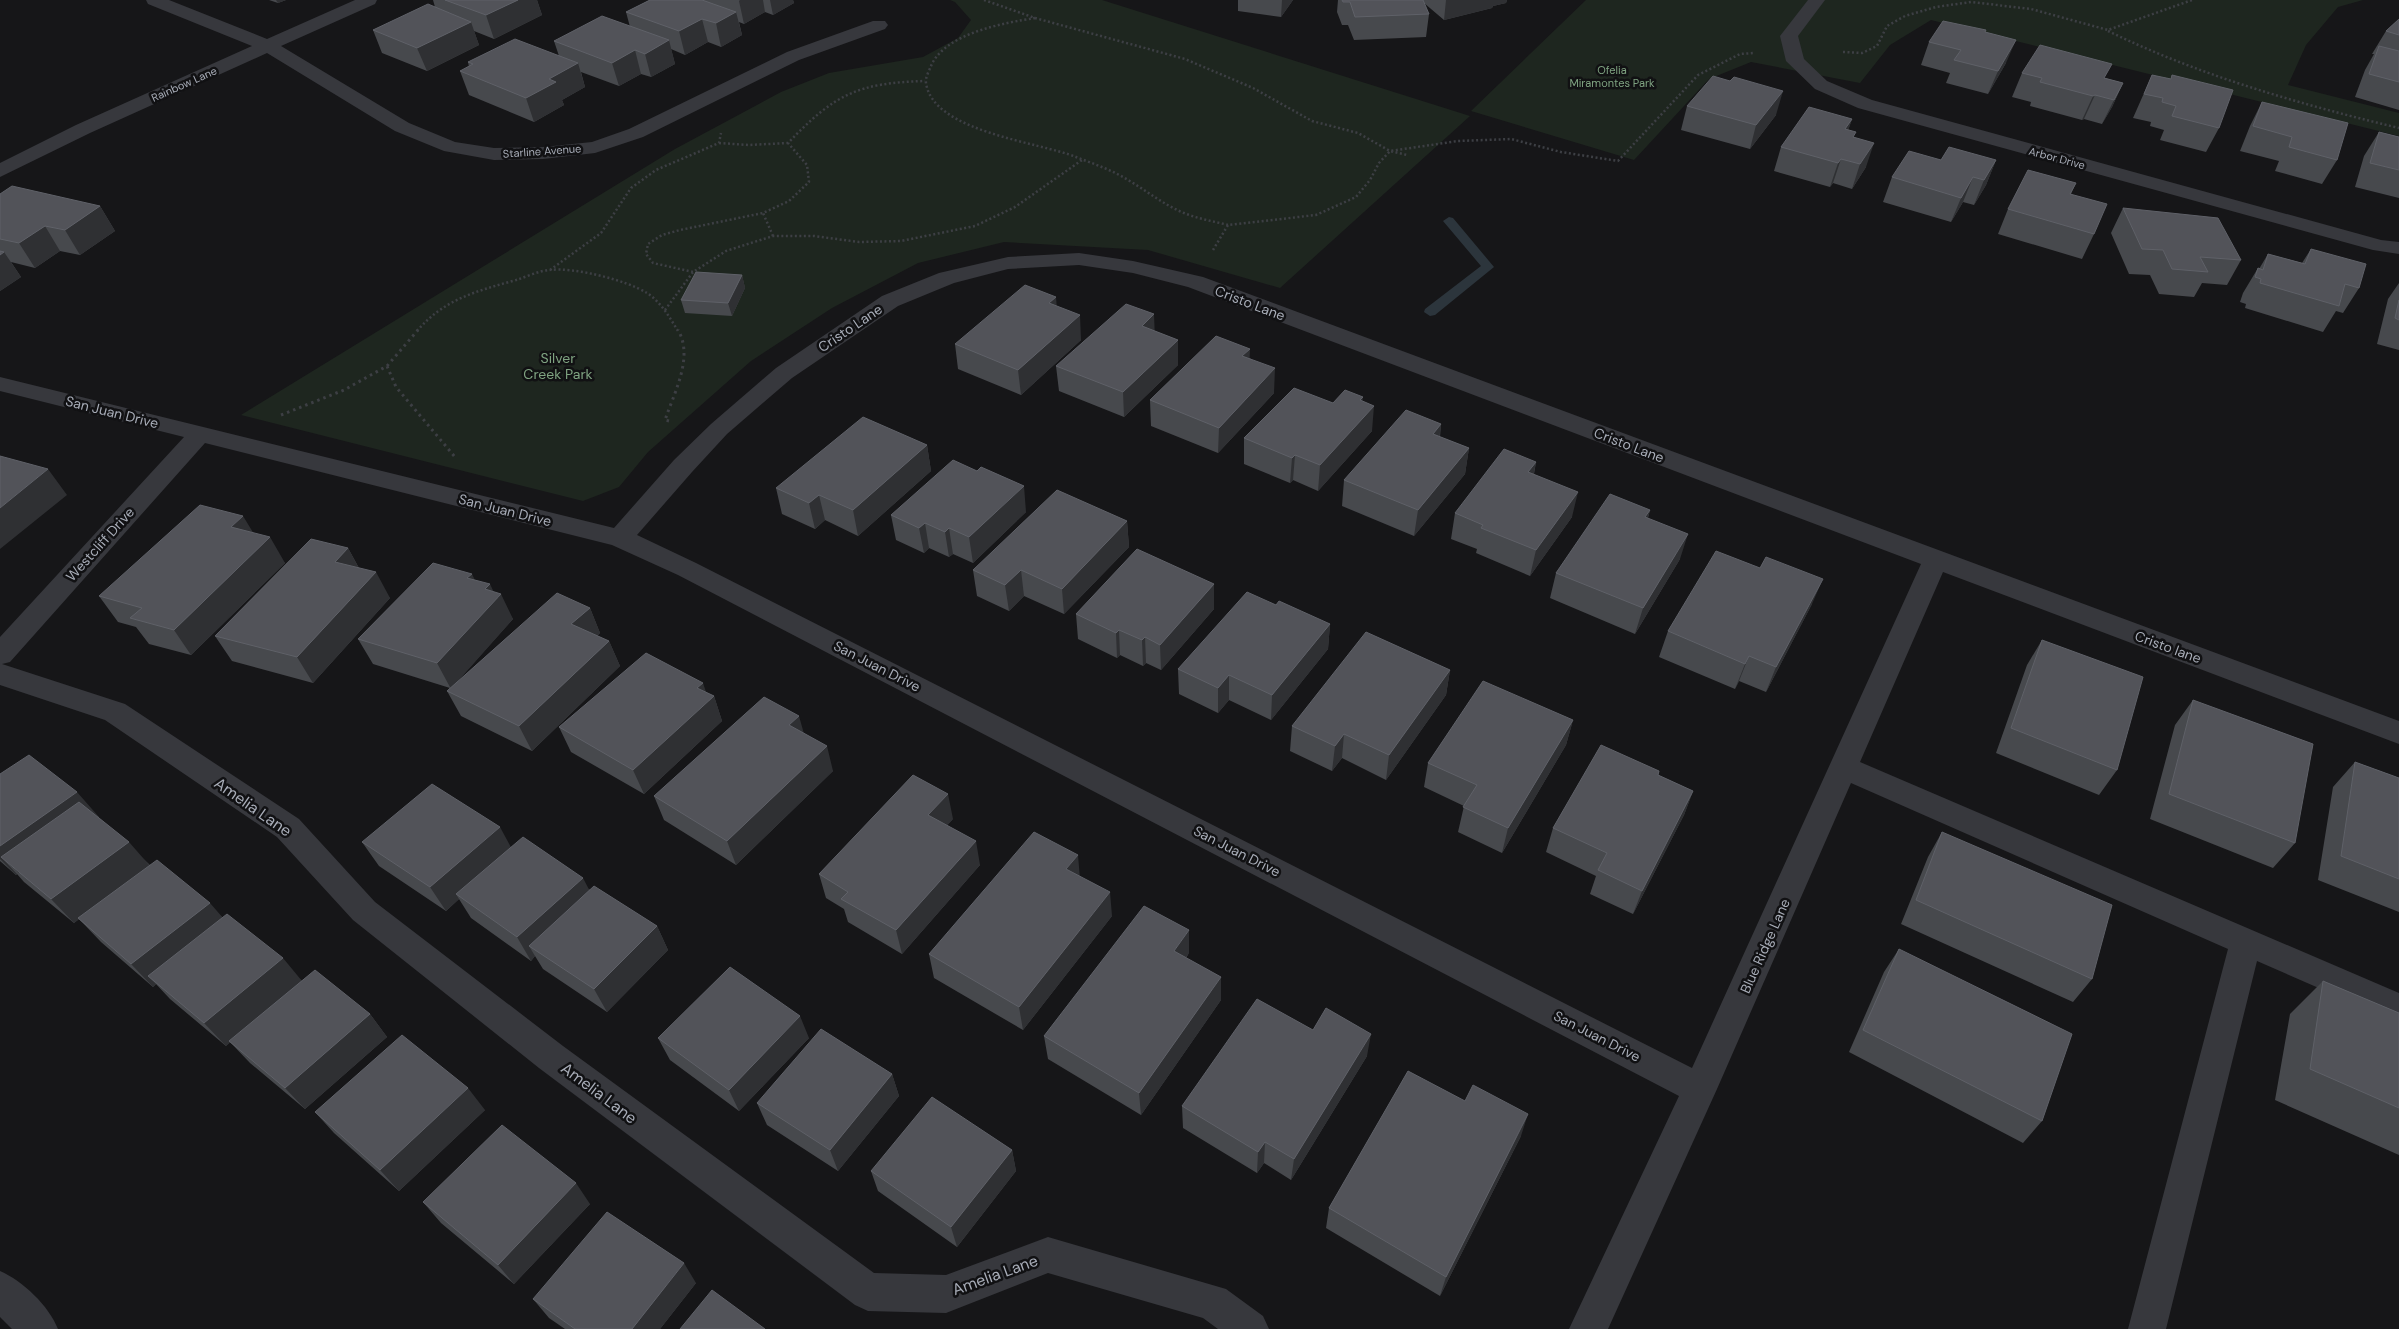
<svg xmlns="http://www.w3.org/2000/svg" width="2399" height="1329" font-family="'DM Sans',sans-serif">
<style>
.green{fill:#1e261f}
.lines{fill:none;stroke-linecap:round;stroke-linejoin:round}
.stream{fill:#2c353c;fill-rule:evenodd}
.path-far1{stroke:#3d3f44;stroke-width:2.5;stroke-dasharray:2 2.5;stroke-linecap:butt}
.path{stroke:#3d3f44;stroke-width:3;stroke-dasharray:2.5 4;stroke-linecap:butt}
.minor{fill:#37383d;fill-rule:evenodd}
.wall{fill:#47494d}
.shaded-wall{fill:#2f3033}
.building{fill:#525359;stroke:#5f6168}
.labels{text-anchor:middle;dominant-baseline:central;stroke-width:5;stroke-linejoin:round;paint-order:stroke}
.far-park-label{font-size:11px;fill:#7fa381;stroke:#111113}
.far-street-label{font-size:11px;fill:#a8adb8;stroke:#111113}
.street-label{font-size:14px;fill:#a8adb8;stroke:#111113}
.park-label{font-size:14px;fill:#7fa381;stroke:#111113}
.near-street-label{font-size:16px;fill:#a8adb8;stroke:#111113}
</style>
<rect width="100%" height="100%" fill="#161618"/>
<!-- green -->
<path class="green" d="M950,0h152l368,116 -190,172 -132,-38 -144,-8 -86,21 -86,45 -81,53 -103,91 -29,35 -36,14 -342,-86 434,-266 106,-57 48,-19 94,-16 35,-19 13,-18 -16,-18z
M1586,0h777l-25,7 -32,38 -18,40 111,28v23l-468,-116 -41,25 -30,38 -109,-21 -42,17 -75,81 -163,-49z"/>
<g class="lines">
<!-- stream -->
<path class="stream" d="M1449,217l4,1 41,49 -59,48 -5,1 -6,-4 1,-3 56,-43 -38,-45z"/>
<!-- path-far1 -->
<path class="path-far1" d="M984,0l51,18 150,41 68,29 59,33 46,12 32,18 17,4
M1035,18c-31,5 -90,15 -104,48 -2,5 -6,12 -5,17 7,49 113,59 150,74 18,7 36,13 52,23 19,11 36,25 56,33 14,6 29,8 44,12
M2108,31c93,45 191,73 291,97
M1843,52l19,1 15,-7 10,-20 18,-10 31,-9 35,-5 60,7 77,21 84,-30
M719,143l29,2 40,-2
M773,236l-10,-23 26,-12 20,-19 -2,-17 -19,-22c47,-49 69,-60 137,-62
M1213,250l15,-25 88,-10 40,-18 14,-17 9,-17 11,-12 68,-10 53,-2 50,13 57,9 80,-86 42,-21 14,-1
M550,270l51,-37 30,-45 25,-18 63,-27 2,-10
M693,272l-40,-9 -7,-9 2,-10 14,-9 18,-5 83,-17
M665,310l28,-38 33,-21 47,-15h41l45,6 42,-1 74,-15 40,-19 67,-47
M417,331c27,-32 60,-40 99,-51 10,-3 22,-9 33,-10 25,-3 77,10 98,23 14,9 23,25 31,38"/>
<!-- path -->
<path class="path" d="M387,366l9,21 59,70
M281,415l63,-25 43,-24 31,-36
M669,421l-4,-1c9,-27 29,-63 13,-90"/>
<!-- minor -->
<path class="minor" d="M146,0h23l98,39 88,-39h22l-2,4 -94,42 128,77 46,19 39,6 49,-1 49,-5 37,-13 158,-77 86,-31h12l3,4 -3,4 -86,31 -156,77 -48,16 -52,6 -49,1 -50,-9 -49,-20 -128,-78 -177,80 -90,44v-14l76,-38 176,-79 -104,-42z
M1808,0h17l-27,36 6,23 23,22 45,19 509,140 18,2v12l-26,-4 -515,-142 -43,-19 -29,-28 -6,-25z
M1079,253l54,8 70,16 1196,444v23l-456,-172 -83,190 539,231v30l-142,-62 -91,368h-38l100,-380 -377,-166 -134,306 -109,240h-39l110,-233 -1001,-521 -66,-30 -407,-102 -195,219 -8,2 123,40 174,115 76,83 188,144 311,227 72,2 102,-38 178,52 37,27 6,13h-51l-15,-11 -155,-45 -102,40 -78,-2 -13,-6 -316,-237 -186,-148 -76,-83 -172,-117 -105,-35v-48l184,-200 -184,-46v-14l614,151 60,-68 37,-36 65,-56 106,-72 57,-23 69,-16zM1079,265l54,8 55,14 733,277 -229,504 -996,-505 -59,-28 55,-63 35,-38 65,-56 106,-72 56,-23 54,-14z
M0,1271c23,10 49,35 58,58h-46l-12,-12z"/>
</g>
<!-- wall -->
<path class="wall" d="M269,0h17l-8,3z
M433,0h104l5,15 -48,24 -20,-8 5,14 -52,26 -45,-18 -9,-23 62,-23z
M650,0h143l1,3 -21,12 -8,-3 -21,12 -5,-2 3,13 -21,12 -13,-5 -23,13 -14,-6 4,15 -24,13 -10,-3 -22,12 -38,-14 4,15 -23,13 2,5 -30,17 -65,-27 -9,-24 9,-4 -1,-5 91,-6 -5,-15 76,-14 -4,-15z
M1238,0h55l-12,17 -43,-6z
M1338,0h169l-1,3 -13,3 -1,2 -48,12 -20,-17 5,11 -3,23 -72,3 -6,-15h-6l-5,-13z
M2399,19v91l-44,-13 10,-27 9,-16h-2l14,-23z
M1985,32l21,31 -18,31 -42,-11 4,-10 -29,-8 8,-23z
M2022,73l83,5 18,5 -11,24 -10,17 -18,-5 -2,1 -52,-14 1,-4 -19,-5z
M2152,75l19,4 1,-4 47,53 -13,24 -46,-12 4,-10 -14,-4 1,-4 -18,-4z
M2262,102l75,58 -15,24 -47,-13 4,-10 -39,-10 10,-25z
M1687,106l89,9 -26,34 -69,-19z
M1852,119l-4,11 6,7 12,30 -14,22 -19,-6 -3,4 -56,-16 7,-24z
M2379,132l20,5v61l-44,-11 9,-31z
M1941,160h55l-10,25 -12,20 -11,-3 -12,20 -68,-20 9,-25z
M2076,183l-5,11 23,40 -12,25 -84,-25 10,-25z
M0,194l100,12 15,25 -35,24 -20,-4 -25,17 -24,-6 10,15 -21,14z
M2123,208l118,52 -14,25 -25,-2 -8,14 -35,-3 -9,-19 -21,-1 -18,-41z
M2311,249l48,39 -16,25 -7,-2 -13,21 -78,-24 1,-4 -6,-2 3,-9 15,-25 1,1 9,-15 34,9z
M742,275l3,13 -13,28 -47,-3 -4,-13z
M2399,283v67l-22,-6 11,-45z
M1056,297v9l25,34 -60,55 -63,-26 -3,-25z
M1154,331l24,9v25l-54,52 -65,-26 -3,-25z
M1250,358l24,35 -56,60 -67,-27 -1,-26z
M1362,401l10,30 -54,60 -25,-11 -3,3 -46,-19v-26l89,-35z
M1441,424l-1,13 29,11 -4,26 -51,62 -72,-30 2,-26z
M927,445l4,26 -73,65 -33,-16 -10,9 -33,-15 -6,-26z
M1536,462l-2,12 38,43 -42,59 -54,-23 1,-4 -26,-10 4,-26z
M1650,510l-2,8 32,41 -45,75 -85,-36 6,-25z
M1026,512l-53,51 -20,-9 -4,3 -20,-9 -5,5 -28,-13 -5,-25z
M1127,521l2,26 -65,67 -40,-18 -15,15 -32,-15 -4,-26z
M253,533l32,30 -94,92 -42,-11 -13,-17 -18,-5 -19,-26z
M348,548l11,20 31,30 -77,85 -81,-22 -17,-25z
M475,580l18,12 20,27 -61,68 138,-79 10,25 -3,3 12,5 11,25 -88,85 -71,-35 -14,-25 3,-3 -77,-24 -15,-25z
M1214,584v25l-53,61 -15,-7 -3,3 -23,-11 -3,3 -39,-19 -2,-25z
M1812,604l-46,88 -27,-11 -4,8 -76,-32 9,-26z
M1276,605l54,19 -2,25 -57,71 -42,-20 -11,13 -39,-19 -1,-25z
M2042,640l75,130 -18,25 -103,-42 31,-88z
M1450,670l-4,25 -60,85 -44,-22 -10,13 -42,-20 2,-25z
M706,693l8,3 8,25 -78,73 -73,-42 -12,-25z
M2193,700l102,143 -22,25 -123,-49 25,-94z
M1573,720l-7,25 -64,108 -44,-21 6,-26 -40,-19 4,-24z
M804,733l29,38 -97,94 -72,-45 -10,-24z
M2355,762l44,16v134l-81,-32 15,-93z
M0,774l99,43h-1l52,48 72,52 80,64 68,33 17,23 -82,72 -55,-46 -20,-21 -4,4 -56,-47 -14,-15 -3,3 -52,-45 -22,-23 -5,4 -50,-41 -7,-8 -1,1 -16,-14z
M1658,775l35,16 -9,24 -51,99 -43,-20 6,-18 -50,-24 7,-24z
M953,819l-6,6 33,40 -78,89 -54,-32 -4,-13 -18,-11 -7,-24z
M1942,832l150,147 -19,23 -172,-78 27,-67z
M362,842l149,5 146,79 11,24 -61,62 -64,-43 -8,-13 -4,5 -60,-43 -12,-19 -13,12 -67,-45z
M1112,916l-89,114 -89,-52 -5,-24z
M1899,949l143,172 -19,22 -174,-91 35,-80z
M1189,953l-3,5 35,42 -80,115 -93,-56 -4,-23z
M2323,981l76,32v142l-124,-55 15,-86z
M1313,1030l54,26 -76,124 -27,-17 -7,10 -74,-45 -1,-22z
M658,1038h151l-70,73 -69,-51z
M892,1074l7,22 -61,75 -71,-46 -10,-22z
M485,1110l-86,81 -65,-58 -19,-21z
M1521,1136l-81,160 -114,-68 3,-20z
M1012,1150l4,21 -59,76 -79,-56 -7,-20z
M423,1202l167,2 -76,80 -73,-61z
M696,1283l-36,46h-95l-16,-11 -16,-19z"/>
<!-- shaded-wall -->
<path class="shaded-wall" d="M276,0h10l-8,3z
M518,0h19l5,15 -48,24 -8,-24z
M740,0h23l2,12 -21,12 -5,-23z
M770,0h23l1,3 -21,12z
M1282,0h11l-12,17z
M1446,0h61l-1,3 -13,3 -1,2 -48,12z
M736,12l6,23 -21,12 -5,-24z
M702,19l6,23 -23,13 -6,-24z
M471,22l8,23 -52,26 -10,-23z
M669,40l6,24 -24,13 -6,-23z
M2016,40l-10,23 -18,31 10,-23z
M635,50l6,24 -22,12 -7,-23z
M578,63l7,24 -23,13 2,5 -30,17 -8,-24 23,-19z
M2123,83l-11,24 -10,17 12,-24z
M1783,91l-7,24 -26,34 6,-24z
M2095,95l-11,24 -2,1 11,-24z
M1852,119l-8,24 1,-14z
M1874,143l-8,24 -14,22 8,-25z
M1841,159l-8,24 -3,4 8,-24z
M1996,160l-10,25 -12,20 10,-25z
M1973,177l-10,25 -12,20 10,-24z
M100,206l15,25 -35,24 -15,-25z
M45,226l15,25 -25,17 -16,-25z
M4,252l17,25 -21,14v-36z
M742,275l3,13 -13,28 -4,-13z
M1056,297l2,25 -9,-19z
M1154,314l1,26 -13,-14z
M1080,315l1,25 -60,55 -3,-25z
M1178,340v25l-54,52 -1,-25z
M1250,349l-1,25 -7,-18z
M1275,368l-1,25 -56,60 1,-25z
M1363,397l-3,24 14,-15 -2,25 -54,60 2,-26 40,-65z
M1441,424l-3,25 -5,-15z
M927,445l4,26 -73,65 -5,-26z
M1469,448l-4,26 -51,62 4,-26z
M1295,455l-2,25 -3,3 2,-25z
M1536,462l-5,25 -3,-15z
M48,469l19,26 -67,54v-41z
M1024,486l2,26 -53,51 -4,-26z
M1578,492l-6,25 -42,59 6,-26z
M819,495l6,25 -10,9 -6,-26z
M1650,510l-7,25 2,-18z
M243,516l16,26 -28,-15z
M1127,521l2,26 -65,67 -2,-25z
M925,523l4,25 -5,5 -5,-25z
M949,528l4,26 -4,3 -4,-25z
M1688,534l-8,25 -45,75 8,-26z
M270,537l15,26 -94,92 -17,-25z
M348,548l14,26 -27,-12z
M1021,570l3,26 -15,15 -4,-26z
M376,572l14,26 -77,85 -16,-26z
M472,574l12,25 -17,-21z
M1823,579l-11,25 -46,88 10,-25z
M490,584l7,15 4,-5 12,25 -62,70 -14,-26 48,-74z
M1214,584v25l-53,61 -1,-25z
M590,608l10,25 -18,17 -11,-26z
M1330,624l-2,25 -57,71 1,-25z
M1119,630l1,25 -3,3 -1,-25z
M1145,637l1,26 -3,3 -1,-26z
M609,641l11,25 -88,85 -13,-25z
M1749,656l-10,25 -4,8 10,-25z
M1450,670l-4,25 -60,85 3,-25z
M1229,675v25l-11,13v-25z
M703,683l6,18 5,-5 8,25 -78,73 -11,-24 64,-82z
M799,716l7,25 -17,-16z
M1573,720l-7,25 -64,108 6,-25z
M1344,734l-2,24 -10,13 3,-25z
M827,746l6,25 -97,94 -9,-24z
M1693,791l-9,24 -51,99 9,-23z
M77,792l22,25 -80,56 -18,-16 16,17 -1,1 -16,-16v-13z
M948,794l5,25 -19,21 -6,-25z
M500,827l13,24 -57,43 3,5 -13,12 -16,-24z
M976,841l4,24 -78,89 -6,-24z
M129,842l21,24 -76,57 -23,-24z
M1078,855l2,24 -14,-10z
M583,878l12,23 -66,45 6,10 -4,5 -14,-24z
M1110,892l2,24 -89,114 -4,-23z
M210,903l20,23 -82,50 8,8 -3,3 -22,-23z
M657,926l11,24 -61,62 -13,-23z
M1189,930v23l-15,21v-23z
M283,958l19,23 -76,65 -22,-23z
M1221,977v23l-80,115 -2,-22z
M370,1014l17,23 -82,72 -20,-21z
M800,1016l9,22 -70,73 -10,-21z
M1371,1034l-4,22 -76,124 3,-21z
M892,1074l7,22 -61,75 -8,-21z
M468,1088l17,22 -86,81 -19,-21z
M1528,1114l-7,22 -81,160 6,-19z
M1265,1142l-1,21 -7,10 1,-21z
M1012,1150l4,21 -59,76 -6,-20z
M576,1183l14,21 -76,80 -16,-19z
M684,1263l12,20 -36,46h-28z"/>
<!-- building -->
<path class="building" d="M445,0h73l-32,15z
M650,0h52l34,12 -20,11 -14,-4 -23,12 -53,-19z
M1342,0h81l6,14 -74,3 -5,-15h-7z
M428,4l43,18 -54,26 -44,-18z
M602,16l67,24 -24,14 -10,-4 -23,13 -58,-22z
M2399,19v16l-13,-4z
M1943,21l43,9 -1,2 31,8 -18,31 -44,-11 7,-10 -32,-8z
M515,39l63,24 -29,16 7,3 -30,16 -66,-27 13,-7 -5,-2z
M2040,45l72,19 -8,14 19,5 -9,17 -19,-5 -2,1 -53,-14 2,-4 -20,-5z
M2379,46l20,5v31l-30,-8z
M2152,75l19,4 1,-4 61,15 -14,38 -47,-12 4,-10 -14,-4 1,-4 -19,-4z
M1713,76l17,5 4,-4 49,14 -27,34 -69,-19z
M2262,102l86,21 -11,37 -48,-13 3,-10 -39,-11z
M1809,107l43,12 -7,10 11,3 -3,5 21,6 -14,21 -19,-5 -3,4 -57,-16z
M2379,132l20,5v33l-29,-7z
M1949,147l47,13 -12,20 -11,-3 -12,21 -69,-21 17,-26 32,9z
M2028,170l48,13 -6,11 37,10 -13,30 -86,-25z
M12,186l88,20 -35,24 -20,-4 -26,17 -19,-4v-45z
M2123,208l95,10 23,42 -41,-3 8,15 -36,-3 -9,-19 -21,-1z
M2311,249l55,15 -7,24 -14,-4 -6,22 -79,-23 1,-4 -6,-2 3,-9 5,2 5,-16 37,10z
M0,251l4,1 -4,3z
M696,272l46,3 -14,28 -47,-3z
M1025,285l31,12 -7,6 31,12 -62,55 -63,-26z
M2399,300v20l-4,-2z
M1126,304l28,10 -12,12 36,14 -55,52 -67,-26z
M1216,336l34,13 -8,7 33,12 -56,60 -69,-28z
M1294,388l39,15 12,-13 18,7 -3,3 14,6 -54,59 -25,-10 -3,3 -48,-20z
M1406,410l35,14 -8,10 36,14 -51,62 -74,-30z
M863,417l64,28 -74,65 -34,-15 -10,8 -33,-15z
M1504,449l32,13 -8,10 50,20 -42,58 -55,-22 2,-3 -28,-12z
M0,456l48,13 -48,39z
M953,460l24,11 4,-4 43,19 -55,51 -20,-9 -4,4 -20,-9 -6,5 -28,-13z
M1057,490l70,31 -65,68 -41,-19 -16,15 -32,-15z
M1610,494l40,16 -5,7 43,17 -45,74 -87,-35z
M200,505l43,11 -12,11 39,10 -96,93 -44,-12 12,-10 -43,-12z
M311,539l37,9 -13,14 41,10 -79,85 -82,-21z
M1137,549l77,35 -54,61 -15,-8 -3,3 -23,-10 -3,3 -40,-19z
M1716,551l44,17 6,-11 57,22 -47,88 -27,-11 -4,8 -77,-33z
M433,563l39,11 -5,4 23,6 -5,5 16,5 -64,69 -79,-24z
M1247,592l29,13 3,-4 51,23 -58,71 -43,-20 -11,13 -40,-19z
M557,593l33,15 -19,16 38,17 -90,85 -72,-35z
M1366,632l84,38 -61,85 -45,-21 -9,12 -43,-20z
M2042,640l101,37 -26,93 -106,-42z
M646,653l57,30 -6,5 17,8 -81,74 -74,-43z
M1483,681l90,39 -65,108 -45,-21 14,-22 -49,-22z
M764,697l35,19 -10,9 38,21 -100,95 -73,-45z
M2193,700l120,44 -18,99 -126,-49z
M1601,745l58,26 -1,4 35,16 -51,100 -44,-21 9,-17 -54,-25z
M29,755l48,37 -77,54v-72z
M2355,762l44,16v101l-58,-23z
M913,775l35,19 -20,21 48,26 -80,89 -55,-31 7,-7 -29,-18z
M432,784l68,43 -70,60 -68,-45z
M79,802l50,40 -78,57 -50,-42z
M1034,832l44,23 -12,14 44,23 -91,115 -90,-53z
M1942,832l170,73 -20,74 -176,-79z
M523,837l60,41 -66,59 -61,-43z
M157,860l53,43 -79,61 -53,-46z
M594,886l63,40 -63,63 -65,-43z
M1144,906l45,24 -15,21 47,26 -82,116 -95,-57z
M227,914l56,44 -79,65 -56,-47z
M1899,949l173,85 -30,87 -179,-91z
M730,967l70,49 -71,74 -71,-52z
M315,970l55,44 -85,74 -56,-47z
M2323,981l76,32v95l-89,-39z
M1257,999l56,31 13,-22 45,26 -77,125 -29,-17 -7,10 -76,-46z
M821,1029l71,45 -62,76 -73,-47z
M402,1035l66,53 -88,82 -65,-58z
M1408,1071l57,30 8,-16 55,29 -82,163 -117,-69z
M932,1097l80,53 -61,77 -80,-56z
M502,1125l74,58 -78,82 -75,-63z
M607,1212l77,51 -52,66h-57l-42,-30z
M712,1290l53,39h-85z"/>
<g class="labels">
<!-- far-park labels -->
<g class="far-park-label">
<text x="1612" y="70">Ofelia<tspan x="1612" dy="13">Miramontes Park</tspan></text>
</g>
<!-- far-street labels -->
<g class="far-street-label">
<text transform="translate(184 84) rotate(-24)">Rainbow Lane</text>
<text transform="translate(542 151) rotate(-4)">Starline Avenue</text>
<text transform="translate(2057 158) rotate(15)">Arbor Drive</text>
</g>
<!-- street labels -->
<g class="street-label">
<text transform="translate(1250 303) rotate(21)">Cristo Lane</text>
<text transform="translate(850 328) rotate(-34)">Cristo Lane</text>
<text transform="translate(112 412) rotate(14)">San Juan Drive</text>
<text transform="translate(1629 445) rotate(21)">Cristo Lane</text>
<text transform="translate(505 510) rotate(14)">San Juan Drive</text>
<text transform="translate(100 544) rotate(-48)">Westcliff Drive</text>
<text transform="translate(2168 647) rotate(20)">Cristo lane</text>
<text transform="translate(877 666) rotate(27)">San Juan Drive</text>
<text transform="translate(1237 851) rotate(27)">San Juan Drive</text>
<text transform="translate(1765 946) rotate(-66)">Blue Ridge Lane</text>
<text transform="translate(1597 1036) rotate(27)">San Juan Drive</text>
</g>
<!-- park labels -->
<g class="park-label">
<text x="558" y="358">Silver<tspan x="558" dy="16">Creek Park</tspan></text>
</g>
<!-- near-street labels -->
<g class="near-street-label">
<text transform="translate(253 807) rotate(35)">Amelia Lane</text>
<text transform="translate(599 1093) rotate(37)">Amelia Lane</text>
<text transform="translate(995 1275) rotate(-20)">Amelia Lane</text>
</g>
</g>
</svg>
